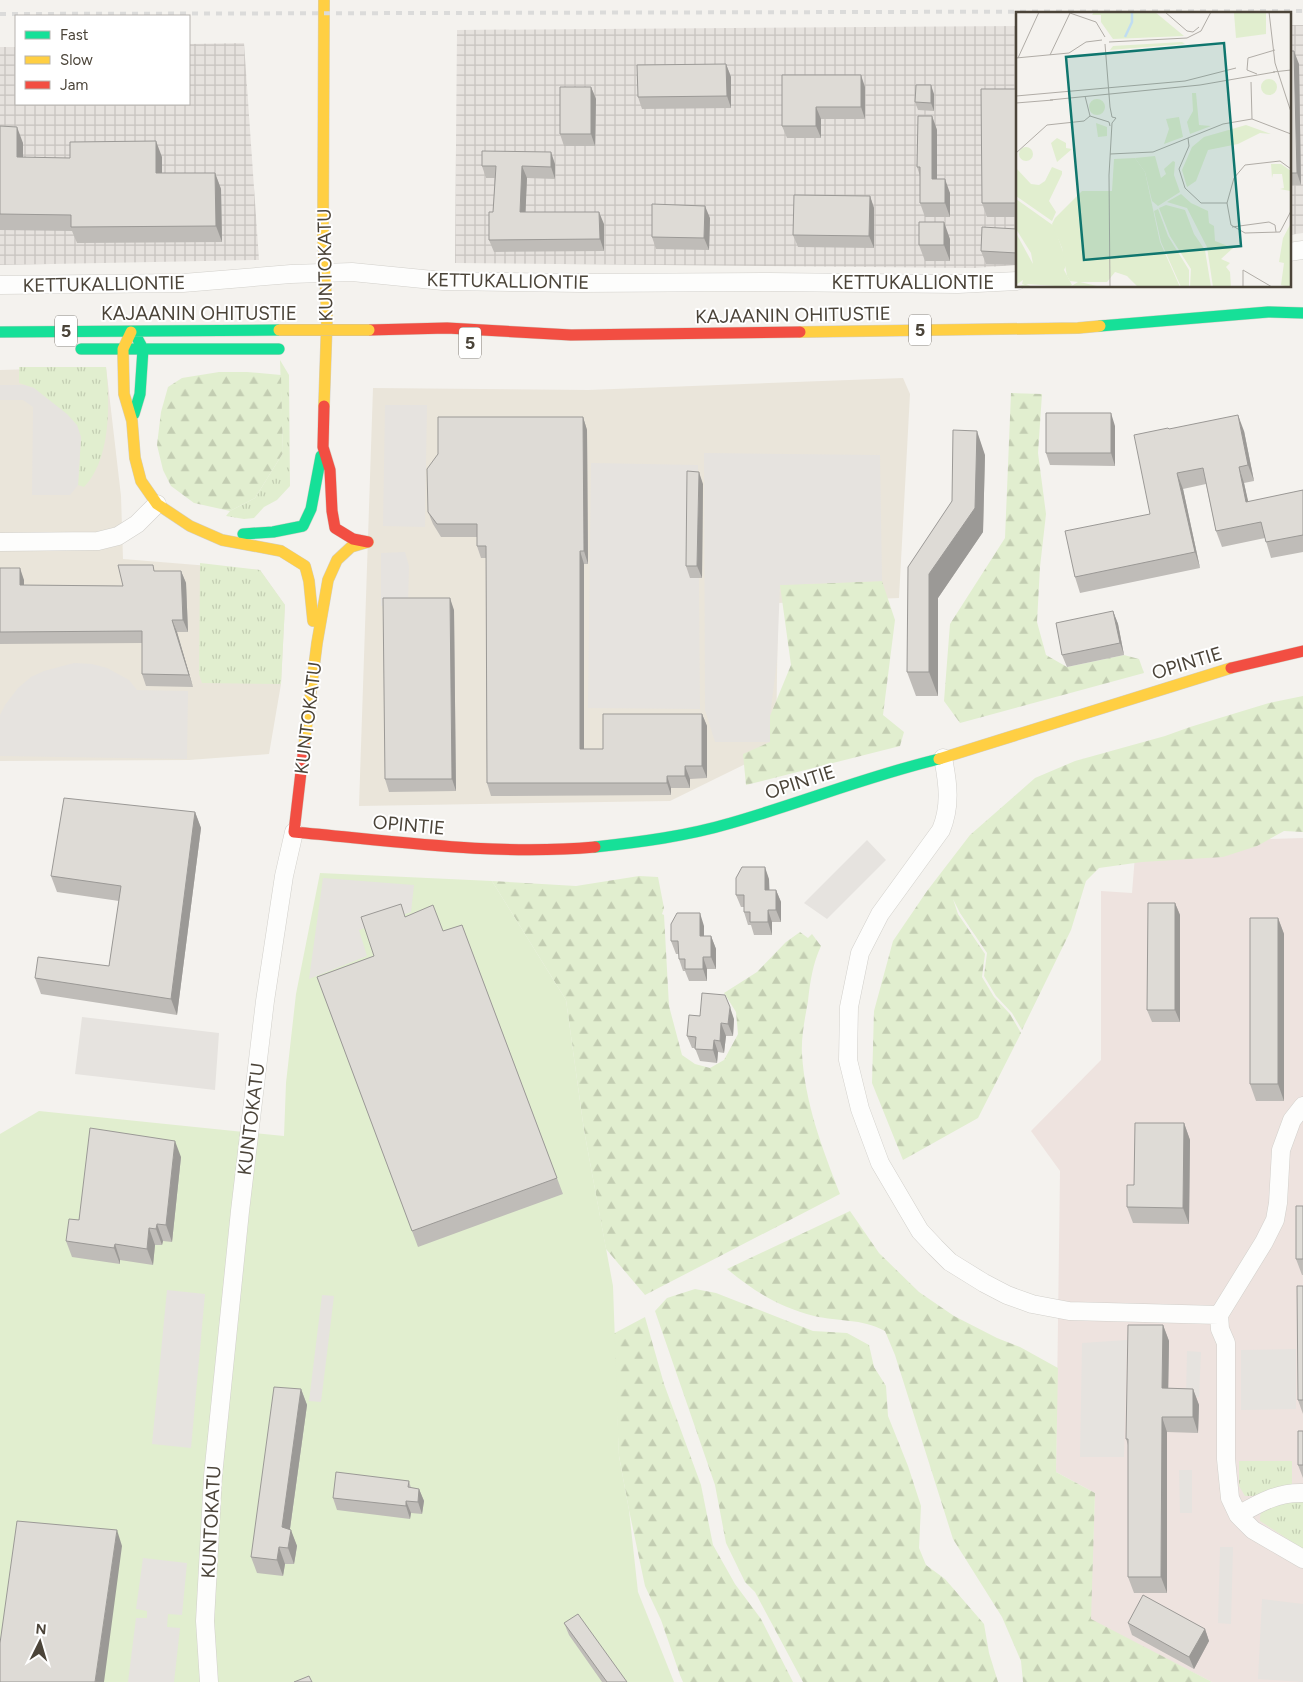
<svg xmlns="http://www.w3.org/2000/svg" width="1303" height="1682" font-family="Figtree,sans-serif">
<style>
.industrial{fill:url(#industrial-grid)}
.education{fill:#eae5da}
.medical{fill:#eee3df}
.grass{fill:url(#grass-tufts)}
.forest{fill:url(#forest-firs)}
.green{fill:#e1eecf}
.parking{fill:#e6e3df}
.lines{fill:none;stroke-linecap:round;stroke-linejoin:round}
.street-casing{stroke:#d2d0cb;stroke-width:19}
.fast-casing{stroke:#d3cfc5;stroke-width:12}
.slow-casing{stroke:#d3cfc5;stroke-width:12}
.jam-casing{stroke:#d3cfc5;stroke-width:12}
.street{stroke:#fdfdfc;stroke-width:18}
.fast{stroke:#16e098;stroke-width:11}
.slow{stroke:#ffcf43;stroke-width:11}
.jam{stroke:#f24e42;stroke-width:11}
.rail{stroke:#dbdbda;stroke-width:4;stroke-dasharray:6 6;stroke-linecap:butt}
.slow-bridge-casing{stroke:#ccbfa9;stroke-width:12;stroke-linecap:butt}
.slow-bridge{stroke:#ffcf43;stroke-width:11}
.wall{fill:#bfbcb8}
.shaded-wall{fill:#9b9996}
.building{fill:#dedbd6;stroke:#9b9996}
.labels{text-anchor:middle;dominant-baseline:central;stroke-width:4;stroke-linejoin:round;paint-order:stroke}
.shield{fill:#fff;stroke:#817c74;stroke-width:1}
.shield-label{font-size:18px;font-weight:bold;fill:#4b4439}
.street-label{font-size:19px;fill:#4b4439;stroke:#fff}
.inset-river{fill:none;stroke:#c0ddf1;stroke-width:2.5}
.inset-road{fill:none;stroke:#b0aca6;stroke-width:1}
.view{fill:#0f766e;fill-opacity:0.15;stroke:#0f766e;stroke-width:2.5}
.inset-edge{fill:none;stroke:#4b4439;stroke-width:2.5}
</style>
<defs>
<pattern id="industrial-grid" width="8" height="8" patternUnits="userSpaceOnUse" patternTransform="scale(1.25)"><rect width="8" height="8" fill="#e6e2de"/><path d="M0 4h8M4 0v8" fill="none" stroke="#c7c3bf"/></pattern>
<pattern id="grass-tufts" width="24" height="20" patternUnits="userSpaceOnUse" patternTransform="scale(1.25)"><rect width="24" height="20" fill="#e1eecf"/><path d="M3 7l-1-3M5 7V3M7 7l1-3M15 17l-1-3M17 17v-4M19 17l1-3" fill="none" stroke="#c3cdb2"/></pattern>
<pattern id="forest-firs" width="22" height="20" patternUnits="userSpaceOnUse" patternTransform="scale(1.25)"><rect width="22" height="20" fill="#e1eecf"/><path d="M5 1l3.5 6h-7zM16 11l3.5 6h-7z" fill="#c3cdb2"/></pattern>
</defs>
<rect width="100%" height="100%" fill="#f4f2ee"/>
<!-- industrial -->
<path class="industrial" d="M1289,25h14v208l-14,2z
M1017,26v239l-43,3 -519,-5 2,-233z
M244,43l15,217 -259,5v-218h16v57h173v-60z"/>
<!-- education -->
<path class="education" d="M106,367l15,129 2,63 137,11 25,35 -4,79 -12,70 -80,6 -189,1v-391z
M903,378l7,16 -11,204 -121,5 -2,146 -106,52 -311,5 14,-418 215,2z"/>
<!-- medical -->
<path class="medical" d="M1303,838v844h-91l-122,-62 5,-127 -39,-21 4,-301 -29,-40 70,-71v-169l31,2 4,-50z"/>
<!-- grass -->
<path class="grass" d="M280,360l9,15 1,111 -13,14 -13,7 -10,11 -10,1 -18,-3 4,-5 25,-13 28,-45z
M19,367h87c4,37 5,92 -22,120l-6,-2 3,-48 -47,-49 -15,-5z
M200,563l60,7 25,35 -4,79 -79,-1 -3,-9z
M1239,1461h53v24l-39,11h-8l-6,-10z
M1303,1500v49l-43,-28c-2,-21 28,-19 43,-21z"/>
<!-- forest -->
<path class="forest" d="M219,372h28l34,3 2,78 -28,45 -25,13 -36,-8 -23,-17 -8,-16 -6,-25 4,-33 7,-25 14,-9z
M1011,393l31,1 -4,59 8,61 -6,53 -3,55 9,33 21,12 57,-12 15,4 5,14 -184,50 -16,-22 6,-77 55,-86z
M882,581l13,39 -12,95 21,17 -4,14 -154,39 -3,-31 27,-12v-26l21,-51 -11,-80z
M1303,696v136l-19,-1 -27,15 -34,11 -81,5 -43,6 -13,13 -15,49 -49,100 -10,-17 -16,-17 -12,-20 3,-23 -27,-40 -7,-14 5,15 27,40 -3,23 12,20 16,17 11,19 -43,85 -75,42 -31,-77 2,-72 19,-70 34,-50 43,-56 65,-57 40,-17 90,-25 25,-9 79,-24z
M639,876l19,1 6,31 -2,6 2,1 5,91 13,49 13,9 15,4 14,-8 14,-26 -2,-22 -12,-19 33,-21 29,-30 14,-10 8,6 4,-4 9,12c-8,17 -11,36 -13,55 -3,17 -7,36 -6,53 3,49 20,94 38,140l-195,101 -39,-46 -22,-119 -18,-130 -74,-119 84,5z
M850,1211l29,42 40,39 35,24 43,22 23,9 38,21 -2,104 39,21 -4,126 121,63h-189l-2,-21 -19,-44 -49,-78 -58,-184 -10,-24c-25,-13 -45,-9 -71,-15 -35,-9 -59,-24 -87,-47z
M695,1289l21,4 97,38 34,2 22,12 5,22 12,19 2,30 20,50 13,40 -2,42 7,17 19,14 39,45 5,29 9,29h-195l-48,-90 -10,-10 -19,-39 -11,-58 -60,-174 12,-13z
M645,1317l19,67 37,101 12,60 22,39 26,35 32,63h-110l-3,-7 -19,-55 -16,-34 -16,-76 -10,-54 -6,-122z"/>
<!-- green -->
<path class="green" d="M320,873l172,8 74,119 18,130 29,156 6,170 10,54 9,82 36,90h-674v-548l39,-23 245,25 2,-53 10,-89z"/>
<!-- parking -->
<path class="parking" d="M0,385h24l10,3 33,26 10,11 4,12 -3,48 -8,10h-38l1,-88 -10,-7h-23z
M385,405h42l-2,122 -42,-1z
M704,453l176,2 2,126 -102,4 -3,76 -7,55v26h-55l-10,-32z
M591,463l107,2 2,244 -112,-1z
M405,552l4,14 -1,38 -27,2v-53z
M74,663l18,1 15,4 22,12 8,10 51,1 -1,68 -187,-3v-41l5,-10 13,-17 13,-11 13,-6z
M867,840l19,20 -59,59 -23,-16z
M323,878l91,7 -3,27 -52,18 8,26 -58,23z
M82,1017l137,16 -4,57 -140,-16z
M167,1290l38,4 -14,154 -39,-4z
M322,1295l12,1 -13,106 -12,-1z
M1127,1340l-3,117h-44l2,-114z
M1296,1349v60l-55,1v-60z
M1187,1351l14,1 -2,45h-13z
M1179,1470h13v43h-12z
M1220,1547h13l-2,77 -13,-1z
M143,1558l44,5 -5,52 -14,-1 -1,13 13,1 -6,54h-46l8,-64h11v-7l-11,-2z
M1262,1599l41,5v78l-45,-3z"/>
<g class="lines">
<defs>
<path id="street" d="M1289,252l14,-2
M0,285l183,-2 108,-9 61,-2 91,9 137,2 189,-1 189,2 59,-3
M0,542l98,-1 20,-5 19,-12 20,-20
M943,758c5,25 8,48 -2,72l-61,84 -20,39 -11,54 -1,53 12,49 20,54 40,68 15,16 15,15 34,21 23,12 25,9 37,7 150,4
M1303,1106l-11,14 -11,30 -3,53 -3,17 -11,22 -45,73 1,14 6,14v116l4,39 8,17 15,15 50,29
M1238,1515c21,-12 40,-23 65,-22
M209,1682l-4,-61 8,-145 27,-265 25,-210 19,-125 10,-44"/>
<path id="fast" d="M1100,326l168,-14 35,1
M0,332l279,-2
M134,332l9,17 -3,45 -6,20
M81,349h198
M243,534l30,-2 30,-6 8,-17 10,-53
M595,847c46,-5 92,-11 136,-24 70,-20 137,-47 208,-64"/>
<path id="slow" d="M324,0l-1,237 4,81 -3,88
M131,332l-8,17 1,45 8,27 3,37 6,23 16,23 33,22 32,14 59,11 24,15 4,15 4,40
M800,332l278,-4 22,-2
M304,746l13,-103 11,-63 9,-20 14,-13 17,-5
M939,759l292,-91"/>
<path id="jam" d="M369,330l78,-2 124,7 229,-3
M324,406l-1,41 7,23 2,41 3,17 18,11 15,3
M1231,668l72,-17
M304,746l-10,86c100,9 201,24 301,15"/>
</defs>
<!-- street casing -->
<use href="#street" class="street-casing"/>
<!-- fast casing -->
<use href="#fast" class="fast-casing"/>
<!-- slow casing -->
<use href="#slow" class="slow-casing"/>
<!-- jam casing -->
<use href="#jam" class="jam-casing"/>
<!-- street -->
<use href="#street" class="street"/>
<!-- fast -->
<use href="#fast" class="fast"/>
<!-- slow -->
<use href="#slow" class="slow"/>
<!-- jam -->
<use href="#jam" class="jam"/>
<!-- rail -->
<path class="rail" d="M0,14l1303,-3"/>
<defs>
<path id="slow-bridge" d="M279,330h90"/>
</defs>
<!-- slow-bridge casing -->
<use href="#slow-bridge" class="slow-bridge-casing"/>
<!-- slow-bridge -->
<use href="#slow-bridge" class="slow-bridge"/>
</g>
<!-- wall -->
<path class="wall" d="M1289,51l10,13 2,121h-12z
M726,64l5,13v31l-89,1 -4,-12z
M782,75l83,12v32h-44v19h-34l-5,-12z
M591,87l5,12 -1,47h-31l-4,-12z
M1017,89v128h-30l-5,-14z
M934,94v17l-16,-1 -3,-8z
M932,116l5,14v49l13,14v24h-25l-5,-14v-27l-3,-9z
M0,126l23,17v15h47l92,-1v16h53l6,16 1,53 -145,1 -5,-12 -72,-1z
M555,164v15l-28,-1 -2,34 79,12v27l-110,1 -5,-12 4,-28 2,-34h-9l-4,-12z
M870,196l4,12v40l-76,-1 -5,-12z
M710,218l-1,32 -53,-1 -4,-12z
M1017,229v36l-31,-1 -5,-13z
M950,239v22h-25l-6,-16z
M583,417l4,13 1,134h-4v185h19l99,-35 5,12v52l-17,1v9h-19v7l-180,1 -4,-13 -1,-225h-5l-4,-12v-9h-36l-8,-13 -5,-12z
M1115,426v40l-65,-1 -4,-12z
M1169,429l75,2 10,50 -10,2 4,19 55,-12v62l-32,6 -6,-20 -43,9 -6,-16 -10,-47 -23,5 17,79 -120,25 -5,-16 75,-63z
M985,455l-2,77 -45,66v98h-22l-9,-24z
M703,484l-1,94h-12l-4,-12z
M0,568l24,12v5l99,1 32,-15h26l5,12 2,49h-11l16,55 -47,-1 -4,-12v-31l-142,1z
M454,610l2,181 -67,1 -4,-13z
M1113,611l5,13 6,31 -57,12 -5,-12z
M195,812l6,16 -24,187 -136,-21 -6,-16 74,-12 10,-65 -62,-9 -6,-16z
M769,879v11h7l5,12v20h-9v13h-18l-3,-10h-3l-4,-13v-5h-3l-5,-12z
M1175,903l5,12v107h-28l-5,-12z
M401,904l4,12 38,15 19,-6 101,269 -145,53 -101,-270 57,-21z
M1278,918l6,16v167h-28l-6,-17z
M704,926v10h7l5,13v20h-9v12h-18l-4,-10h-2l-4,-12v-5h-3l-5,-13z
M734,1019l-1,17h-7l-2,17 -6,-1 -1,11 -17,-2 -5,-13h-3l-5,-12z
M1184,1123l6,17 -1,84 -56,-1 -6,-16 7,-22z
M181,1157l-9,85 -9,-1 -1,4h-7l-2,20 -33,-5v4l-48,-7 -6,-16 13,-21z
M1303,1206v69h-1l-6,-16z
M1303,1286v128l-5,-14z
M1163,1325l6,16 -1,47 25,1 6,16 -1,28 -31,-1v161h-33l-6,-16v-132l-2,-6z
M301,1389l6,16 -17,124 7,17 -3,18h-9l-2,12 -26,-3 -6,-16z
M1303,1431v47l-5,-13z
M409,1481l2,7 8,1 5,12 -2,13 -11,-1 -1,6 -73,-9 -4,-12z
M564,1623l63,59h-25l-33,-47z
M1128,1623l77,6 4,12 -15,28 -62,-34z"/>
<!-- shaded-wall -->
<path class="shaded-wall" d="M1294,51l5,13 2,121 -4,-12z
M726,64l5,13v31l-4,-12z
M861,75l4,12v32l-4,-12z
M931,85l3,9v17l-3,-8z
M591,87l5,12 -1,47 -4,-12z
M816,107l5,12v19l-5,-12z
M932,116l5,14v63l-5,-14z
M17,127l6,16v31l-6,-17z
M156,141l6,16v33l-6,-17z
M551,152l4,12v15l-4,-12z
M522,166l5,12 -2,46 -5,-12z
M215,173l6,16 1,53 -6,-16z
M945,179l5,14v24l-5,-14z
M870,196l4,12v40l-5,-12z
M705,206l5,12 -1,32 -5,-12z
M599,212l5,12v27l-4,-12z
M944,222l6,17v22l-6,-16z
M1111,413l4,13v40l-4,-13z
M1238,415l6,16 10,50 -6,-16z
M583,417l4,13 1,134 -4,-13z
M977,431l8,24 -2,77 -45,66v98l-9,-24v-98z
M1239,467l5,16 8,35 -6,-16z
M699,472l4,12 -1,94 -5,-12z
M1177,473l6,16 17,79 -5,-16z
M580,551l4,13v198l-4,-13z
M20,568l4,12v18l-4,-13z
M181,571l5,12 2,49 -5,-12z
M450,598l4,12 2,181 -4,-12z
M1113,611l5,13 6,31 -4,-12z
M172,620l5,12 16,55 -4,-12z
M702,714l5,12v52l-5,-12z
M685,766l5,13v9l-5,-12z
M667,776l4,12v7l-4,-12z
M195,812l6,16 -24,187 -6,-16z
M765,867l4,12 1,23 -5,-12z
M776,890l5,12v20l-5,-12z
M1175,903l5,12v107l-5,-12z
M768,910l4,12v13l-4,-13z
M700,913l4,13v23l-4,-13z
M1278,918l6,16v167l-6,-17z
M711,936l5,13v20l-5,-12z
M703,957l4,12v12l-4,-12z
M730,1007l4,12 -1,17 -5,-12z
M721,1023l5,13 -2,17 -4,-12z
M714,1040l4,12 -1,11 -4,-13z
M1184,1123l6,17 -1,84 -6,-16z
M175,1141l6,16 -9,85 -6,-17z
M157,1224l6,17 -1,4 -6,-16z
M149,1228l6,17 -2,20 -6,-16z
M115,1244l5,16v4l-6,-16z
M1163,1325l6,16 -1,63 -6,-16z
M301,1389l6,16 -19,138 -6,-16z
M1193,1389l6,16 -1,28 -5,-16z
M1162,1417l5,15v161l-6,-16z
M419,1489l5,12 -2,13 -4,-12z
M406,1501l5,12 -1,6 -4,-13z
M117,1530l5,16 -18,136h-9z
M291,1530l6,16 -3,18 -6,-16z
M279,1547l6,17 -2,12 -6,-16z
M1205,1629l4,12 -15,28 -5,-12z"/>
<!-- building -->
<path class="building" d="M1289,51h5l3,122h-8z
M726,64l1,32 -89,1 -1,-32z
M782,75h79v32h-45v19h-34z
M916,85h15v18l-16,-1z
M560,87h31v47h-31z
M981,89h36v114h-35z
M918,116h14v63h13v24h-25v-36h-3z
M0,126l17,1v30l53,1v-16l86,-1v32h59l1,53 -145,1v-12l-71,-1z
M482,151l69,1v15l-29,-1 -2,46h79l1,27 -111,1v-28h4l3,-46h-14z
M794,195l76,1 -1,40 -76,-1z
M652,204l53,2 -1,32 -52,-1z
M919,222h25v23h-25z
M982,227l35,2v24l-36,-2z
M1046,413h65v40h-65z
M1238,415l10,50 -9,2 7,35 57,-12v45l-37,7 -5,-20 -45,9 -13,-63 -26,5 18,79 -120,25 -10,-46 85,-17 -16,-79 34,-7 1,1z
M438,417h145l1,134h-4v198h23v-35h99v52h-17v10h-18v7h-180l-1,-237h-9v-22h-40l-9,-12 -1,-43 11,-15z
M953,430l24,1 -2,77 -46,66v98h-22l1,-105 44,-66z
M687,471l12,1 -2,94h-11z
M118,565h35l1,6h27l2,49h-11l17,55 -47,-1v-43l-142,1v-64h20v17l103,1z
M383,598h67l2,181h-67z
M1113,611l7,32 -58,12 -6,-32z
M64,798l131,14 -24,187 -136,-21 3,-21 71,9 12,-80 -70,-10z
M742,867h23v23h11v20h-8v12h-18v-10h-6v-17h-8v-17z
M1148,903h27v107h-28z
M401,904l4,13 28,-12 10,26 19,-6 95,253 -145,53 -95,-254 57,-21 -13,-39z
M677,913h23v23h11v21h-8v12h-18v-10h-6l-1,-18h-7v-17z
M1250,918h28v166h-28z
M702,993l23,2 5,12 -2,17 -7,-1 -1,18 -6,-1 -1,10 -18,-1 1,-12 -9,-1 2,-21 11,1z
M1135,1123h49l-1,85 -56,-1v-22h7z
M90,1128l85,13 -9,84 -9,-1 -1,5 -7,-1 -2,21 -32,-5 -1,4 -48,-7 3,-22 10,1z
M1296,1206h7v53h-7z
M1297,1286h6v114h-5z
M1128,1325h35l-1,63 31,1v28h-31l-1,160h-33v-138h-2z
M274,1387l27,2 -19,138 9,3 -3,18 -9,-1 -2,13 -26,-3z
M1298,1431h5v34h-5z
M336,1472l73,9 -1,6 11,2 -1,13 -12,-1v5l-73,-8z
M17,1521l100,9 -22,152h-95v-39z
M1143,1595l62,34 -16,28 -61,-34z
M578,1614l49,68h-20l-43,-59z
M309,1676l3,6h-18z"/>
<g class="labels">
<!-- shield labels -->
<g class="shield">
<rect x="909" y="314.5" width="22" height="31" rx="4"/>
<rect x="55" y="315.5" width="22" height="31" rx="4"/>
<rect x="459" y="327.5" width="22" height="31" rx="4"/>
</g>
<g class="shield-label">
<text x="920" y="330">5</text>
<text x="66" y="331">5</text>
<text x="470" y="343">5</text>
</g>
<!-- street labels -->
<g class="street-label">
<text transform="translate(325 265) rotate(-91)">KUNTOKATU</text>
<text transform="translate(508 281) rotate(1)">KETTUKALLIONTIE</text>
<text x="913" y="282">KETTUKALLIONTIE</text>
<text transform="translate(104 284) rotate(-1)">KETTUKALLIONTIE</text>
<text x="199" y="313">KAJAANIN OHITUSTIE</text>
<text transform="translate(793 315) rotate(-1)">KAJAANIN OHITUSTIE</text>
<text transform="translate(1187 663) rotate(-17)">OPINTIE</text>
<text transform="translate(308 718) rotate(-83)">KUNTOKATU</text>
<text transform="translate(800 782) rotate(-18)">OPINTIE</text>
<text transform="translate(409 825) rotate(5)">OPINTIE</text>
<text transform="translate(251 1119) rotate(-83)">KUNTOKATU</text>
<text transform="translate(211 1522) rotate(-87)">KUNTOKATU</text>
</g>
</g>
<!-- overview -->
<g transform="translate(1016 12)">
<rect width="275" height="275" fill="#f4f2ee"/>
<path d="M80,111l11,4v9l-9,1zM255,152h10l10,7 -1,20 -10,-2 4,-1 -2,-14h-9l-1,4z" fill="#e1eecf"/>
<path d="M166,30l3,2 -75,6 3,-4zM245 75a8 8 0 1 1 16 0a8 8 0 1 1-16 0ZM176,81h4l3,32 12,1 -21,8 -3,-12 6,-11zM73 95a8 8 0 1 1 16 0a8 8 0 1 1-16 0ZM163,105l4,20 -19,7 5,-15 -3,-10zM230,113l25,9 -11,-1 -22,11 -30,6 -12,31 -9,6 -5,-17 10,-23 12,-10zM41,126l9,5v5l6,1 -15,13 -6,-19zM3 142a7 7 0 1 1 14 0a7 7 0 1 1-14 0ZM139,144l6,22 5,-4 -2,-5 9,-8 2,1 -1,13 6,17 -22,14 -6,-5 -7,-29 -10,-14zM36,155l10,4v3l-13,27 7,11 -4,9 -36,-25v-28l15,16 8,1 6,-4zM165,182l10,9 17,8 1,12 5,3 1,15 18,7 -12,11 9,4 -4,4 4,5 1,15h-18l-6,-40 -20,-39 -20,-6zM0,187l38,27 13,37 -3,7 8,15 -2,2 -44,-3 7,3h-17l9,-3h-3l1,-4 -7,5v-52l17,31 -2,-11 -15,-24zM150,193l19,5 9,24 11,16 6,37h-21l1,-18 -21,-33 -11,-28zM142,197l10,27 21,34v17h-8l-20,-45 -7,-31zM275,211v64h-1l-9,-2 3,-22 -5,-1 4,-24z" fill="#e1eecf"/>
<path d="M78,0h61l29,24 -71,3 -12,-17v-7h-9zM250,0v22l-30,4 -2,-25zM119,146l10,14 15,70 20,45h-42l-11,-11 -12,-4 -8,10h-27l21,5h-31l8,-5 -8,-1 -3,-5 -5,-28 -10,-24 3,-6 27,-27h30l2,-32z" fill="#e1eecf"/>
<path class="inset-river" d="M109,25l7,-15v-10"/>
<path class="inset-road" d="M51,0l29,10 9,15M149,0l22,19 6,1 6,-5M253,0l6,51 16,49M93,30l78,-4 14,-7 10,-19M89,32l5,63 2,10 4,1M34,43l20,-42M0,46l53,-5 17,-11 16,-2M2,46l21,-46M257,60l18,-2M241,62l-10,-4 1,-12 27,-8M235,70l1,37 39,15M0,84l169,-15 51,-13M69,84l5,20 19,6 1,4M34,88l150,-15 75,-13M0,91l37,-3M172,126l1,8 -10,23 6,19 16,15h26M0,141l31,-28 37,-4 6,-5M94,142l43,-2 70,-28 29,-5M275,157l-11,-8 -35,4 -11,13 -7,25 4,22 14,8 35,-1 11,-21M216,215l37,-5 6,3 1,7M94,275l-1,-112 3,-52 4,-5M227,275v-17l29,17"/>
<path class="view" d="M208,31l17,203 -157,14 -18,-203z"/>
<rect width="275" height="275" class="inset-edge"/>
</g>
<!-- legend -->
<rect x="15" y="15" width="175" height="90" fill="#ffffff" stroke="#b7b4b0"/>
<rect x="25" y="31" width="25" height="8" fill="#16e098" stroke="#b7b4b0"/>
<text x="60" y="40" font-size="15" fill="#4b4439">Fast</text>
<rect x="25" y="56" width="25" height="8" fill="#ffcf43" stroke="#b7b4b0"/>
<text x="60" y="65" font-size="15" fill="#4b4439">Slow</text>
<rect x="25" y="81" width="25" height="8" fill="#f24e42" stroke="#b7b4b0"/>
<text x="60" y="90" font-size="15" fill="#4b4439">Jam</text>
<!-- north arrow -->
<g transform="translate(40 1642) rotate(5)" stroke="#ffffff" stroke-width="4" paint-order="stroke">
<path d="M0-4L9 19L0 12L-9 19Z" fill="#4b4439"/>
<text y="-8" font-size="14" font-weight="bold" text-anchor="middle" fill="#4b4439">N</text>
</g>
</svg>
